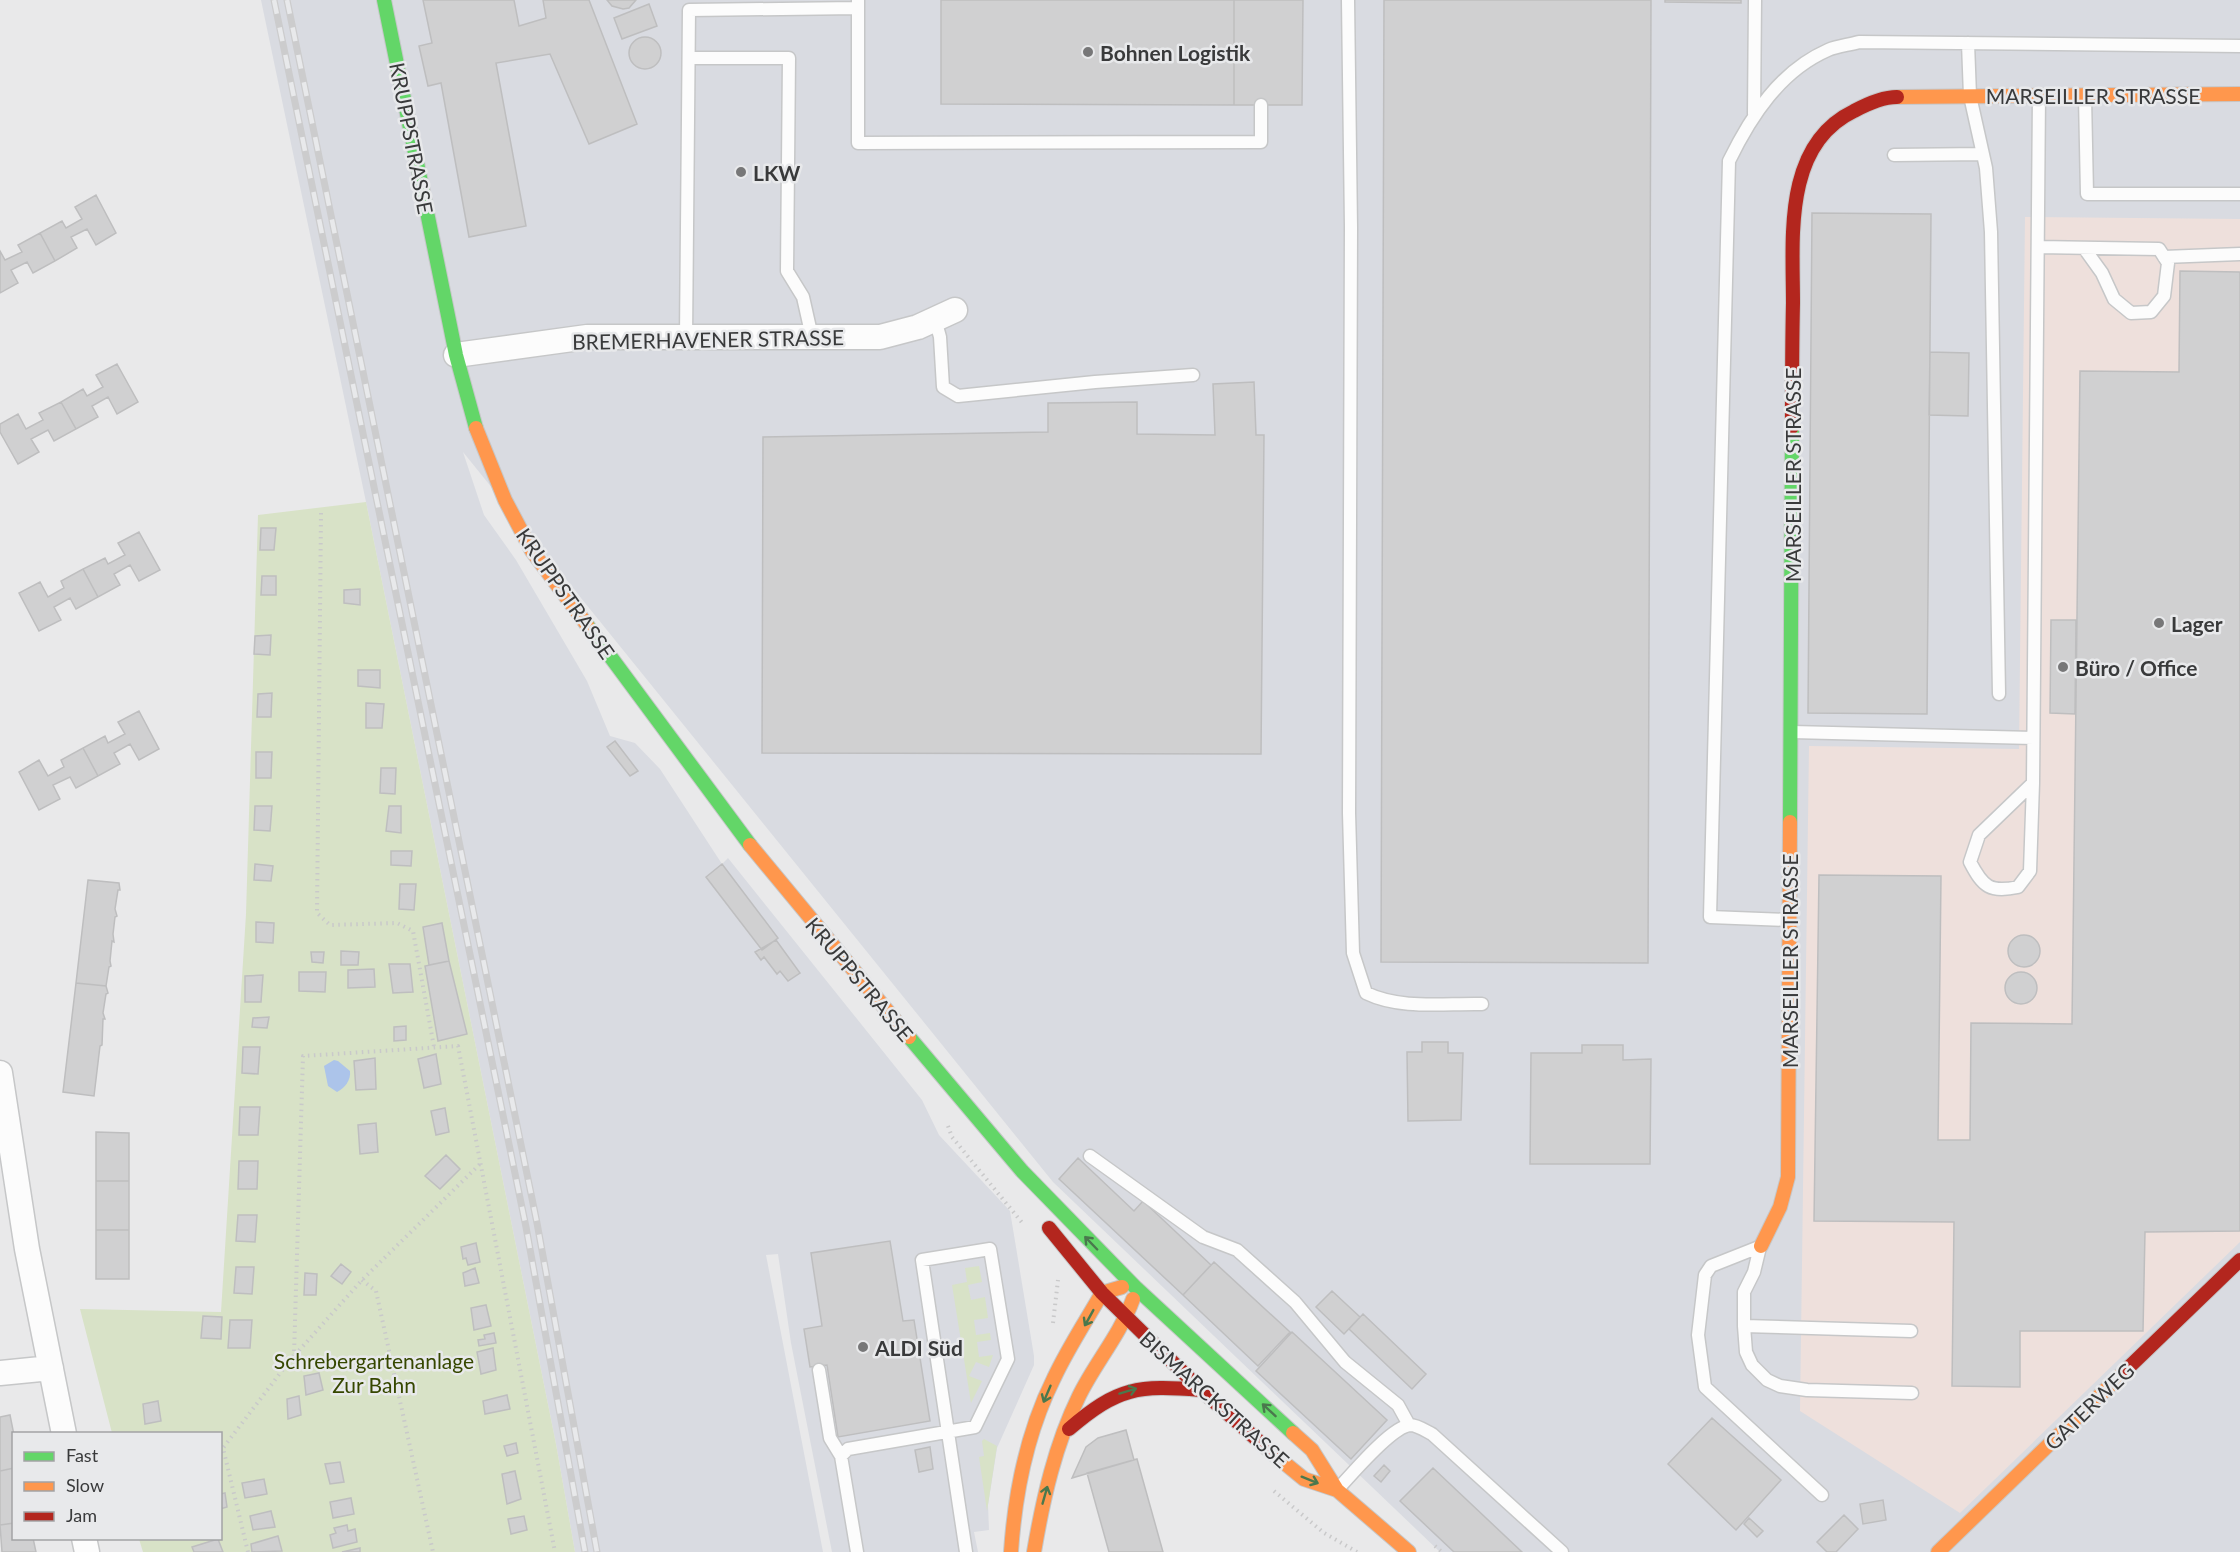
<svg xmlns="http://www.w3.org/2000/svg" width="2240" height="1552" font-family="Lato,sans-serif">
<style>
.built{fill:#d9dbe1}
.industrial{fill:#eee0dc}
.green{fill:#d8e2c7}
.water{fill:#acc4ea}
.building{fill:#d0d0d1;stroke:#bebebf;stroke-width:1.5}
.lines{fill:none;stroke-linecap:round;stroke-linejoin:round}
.lane-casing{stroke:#c6c7c8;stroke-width:15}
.street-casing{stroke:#c6c7c8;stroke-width:27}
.fast-casing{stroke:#c6c7c8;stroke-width:16}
.slow-casing{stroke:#c6c7c8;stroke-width:16}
.jam-casing{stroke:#c6c7c8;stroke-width:16}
.path{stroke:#c9c9ca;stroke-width:4;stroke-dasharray:1.5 4.5;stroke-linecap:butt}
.lane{stroke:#fcfcfc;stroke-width:12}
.street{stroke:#fcfcfc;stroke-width:24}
.fast{stroke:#63d668;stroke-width:14}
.slow{stroke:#ff974d;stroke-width:14}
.jam{stroke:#b3261e;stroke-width:14}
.rail-casing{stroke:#cccccd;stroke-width:7}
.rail{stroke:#e8e9eb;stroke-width:4.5;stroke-dasharray:14;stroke-linecap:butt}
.oneway{stroke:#4a784d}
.poi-dot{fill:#777778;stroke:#e8e9eb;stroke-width:2}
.labels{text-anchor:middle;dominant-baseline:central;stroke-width:5;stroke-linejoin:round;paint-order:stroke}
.poi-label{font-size:21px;font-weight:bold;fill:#393a3b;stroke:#e8e9eb;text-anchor:start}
.street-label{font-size:21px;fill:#393a3b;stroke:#e8e9eb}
.park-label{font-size:21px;fill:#364700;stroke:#e8e9eb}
</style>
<rect width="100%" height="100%" fill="#e9e9ea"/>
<!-- built -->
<path class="built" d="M261,0h1979v1552h-800l-387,-370 -590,-730 21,63 32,45 71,121 23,55 25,7 25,26 62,95 6,-6 194,242 17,35 71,76 24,145v9l-37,83 -9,57 1,25 -15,2 4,20h-146l-41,-209 -13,-89 -12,1 57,297h-248l-19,-108 -190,-942z"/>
<!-- industrial -->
<path class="industrial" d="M2025,217l215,2v1023l-280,271 -160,-102 9,-665 210,3z"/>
<!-- green -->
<path class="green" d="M366,502l190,942 19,108h-432l-4,-13 81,-1v-104l-108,-1 -32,-124 141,3 25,-398 12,-399z
M979,1266l3,16 -14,3 3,15 14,-3 3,21 -14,2 2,15 14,-2 1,7 -14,2 2,15 14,-2 -4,12 -13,-5 -7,14 13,5 -11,22 -19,-118 15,-3 -2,-14z
M984,1439l13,7 -10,65 -8,-54 5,-1 -2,-15z"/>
<!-- water -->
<path class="water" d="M334,1060l4,1 12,10c1,9 -5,17 -13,21l-9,-6 -4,-20z"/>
<!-- building -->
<path class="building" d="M423,0h91l5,26 27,-8 -3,-18h46l48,124 -48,20 -39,-90 -54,9 30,163 -57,11 -28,-154 -13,3 -9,-40 13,-3z
M607,0h29l-7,8 -6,1 -11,-3z
M941,0h293v105l-293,-1z
M1234,0h69l-1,105h-68z
M1384,0h267l-3,963 -267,-1z
M1665,0h76v3l-76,-1z
M649,4l8,22 -35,13 -8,-21z
M629 53a16 16 0 1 1 32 0a16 16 0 1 1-32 0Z
M96,195l20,38 -20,12 -9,-16 -16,8 6,11 -22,13 -15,-28 22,-12 4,7 16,-9 -7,-12z
M1812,213l119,1 -4,500 -119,-1z
M40,233l15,28 -22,12 -6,-11 -16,8 7,13 -18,10v-42l5,9 17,-8 -4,-7z
M2180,271l60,1v959l-95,1 -2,99h-123v56l-68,-1 2,-164 -140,-1 5,-346 122,1 -3,264h32l1,-117 101,1 8,-653 99,1z
M1930,352l39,1 -1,63 -39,-1z
M117,364l21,38 -21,12 -9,-17 -16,9 6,11 -22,12 -15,-27 22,-13 4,7 16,-9 -7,-12z
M1254,382l2,53h8l-3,319 -499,-1 1,-316 285,-5v-29l89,-1v32l78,1 -2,-51z
M61,402l15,27 -22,12 -6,-11 -17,9 8,13 -21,12 -18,-32v-8l18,-10 8,15 17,-9 -4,-7z
M261,528h15l-2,22h-14z
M139,532l21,38 -21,11 -9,-16 -16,9 6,11 -22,12 -15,-28 22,-11 3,6 17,-9 -7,-12z
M83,569l15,28 -22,12 -6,-11 -16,9 7,13 -22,11 -20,-38 21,-11 8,15 16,-9 -3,-7z
M262,576h14v19h-15z
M360,589v16l-16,-2v-13z
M2051,620h25l-1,94 -25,-1z
M271,635l-1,20 -16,-1 1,-18z
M358,670h22v18l-22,-2z
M272,693l-1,24h-14l1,-23z
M366,703l18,1 -2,24h-16z
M139,711l20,38 -20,11 -9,-16 -16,9 6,11 -22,12 -15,-28 22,-12 3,7 17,-9 -7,-12z
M615,741l23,30 -8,5 -23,-29z
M83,748l15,28 -22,12 -6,-11 -17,8 7,14 -21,11 -20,-38 20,-12 9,16 16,-9 -3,-7z
M256,752h16l-1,26h-15z
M381,768h15l-1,26 -15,-1z
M255,806h17l-2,25 -16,-1z
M389,806h12v27l-15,-2z
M391,851h21l-1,15 -20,-1z
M255,864l18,2 -2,15 -17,-1z
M722,864l56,74 -16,12 -56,-73z
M88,880l31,3 1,7h-2l-3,19 2,7 -2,1 -2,17 1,8 -2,-1 -2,20 1,5 -2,1 -3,19 -30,-3z
M400,884h16l-2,26 -15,-1z
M256,922l18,1 -1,20 -17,-1z
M442,923l7,38 -20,4 -6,-38z
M2008 951a16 16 0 1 1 32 0a16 16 0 1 1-32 0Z
M776,940l24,33 -12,8 -8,-10 -3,3 -13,-17 -3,3 -6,-8z
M341,951l18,1 -1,13h-17z
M311,952h13l-1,11 -11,-1z
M449,961l18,73 -29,7 -13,-75z
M389,964h21l3,28 -20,1z
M374,969l1,18 -27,1v-18z
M2005 988a16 16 0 1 1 32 0a16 16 0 1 1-32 0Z
M299,972h27l-1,20 -26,-1z
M263,975l-2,27h-16v-26z
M76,983l30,3 2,7 -2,1 -3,19 2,6h-2l-1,26 -2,1 -6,50 -31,-4z
M269,1017l-2,11 -15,-1 1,-9z
M406,1026v14l-12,1v-14z
M1422,1042h26v11h15l-2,67 -53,1 -1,-69h15z
M1582,1045h41v15l28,-1 -1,105h-120l1,-111h51z
M243,1047h17l-2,27 -16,-1z
M436,1054l5,30 -17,4 -6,-29z
M375,1058l1,31 -20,1 -2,-29z
M240,1107h20l-2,28h-19z
M445,1108l4,24 -13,3 -5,-24z
M376,1123l2,29 -18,2 -2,-29z
M96,1132l33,1v48h-33z
M446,1155l14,14 -20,20 -15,-13z
M1078,1158l56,53 9,-10 68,64 -28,30 -124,-116z
M239,1161h19l-1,28h-19z
M96,1181h33v49h-33z
M238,1215h19l-2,27 -19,-1z
M96,1230h33v49h-33z
M890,1241l13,80 11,-1 16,101 -92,16 -11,-72 -17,2 -6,-38 18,-3 -11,-73z
M476,1243l4,19 -12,3 -2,-7 -3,1 -2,-12z
M1214,1262l76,70 -32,34 -75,-71z
M341,1264l10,8 -9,12 -11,-8z
M236,1267h18l-2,27 -18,-1z
M475,1268l4,15 -14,3 -2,-13z
M305,1273l12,1 -1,21h-12z
M1332,1291l28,26 -16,17 -28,-27z
M486,1305l5,21 -17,4 -3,-22z
M1363,1314l63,60 -14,15 -63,-60z
M203,1316l19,1 -1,22 -20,-1z
M230,1320h22l-2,28h-22z
M1292,1332l95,88 -36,39 -95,-88z
M494,1333l2,10 -17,3 -1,-6 7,-1 -1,-4z
M493,1348l3,22 -15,4 -4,-22z
M319,1373l4,17 -17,5 -2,-19z
M507,1395l3,14 -25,5 -2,-13z
M299,1396l2,19 -13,4 -1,-20z
M158,1401l3,20 -16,3 -2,-20z
M10,1415l4,20v33l-14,3v-54z
M1712,1418l69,62 -45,50 -68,-66z
M1126,1430l8,30 -62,18 14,-31 12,-9z
M516,1443l2,10 -11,3 -3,-10z
M930,1447l3,22 -14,3 -4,-22z
M1137,1459l26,93h-54l-22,-79z
M340,1462l4,20 -14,2 -5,-20z
M1384,1465l6,6 -9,11 -7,-6z
M14,1468v55l-14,2v-54z
M1433,1468l89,84h-68l-54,-51z
M515,1471l6,28 -14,5 -5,-30z
M264,1479l3,15 -22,4 -3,-15z
M225,1493l2,14 -7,2v-15z
M351,1498l3,16 -21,4 -3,-16z
M1883,1500l3,20 -23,4 -3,-20z
M271,1511l4,16 -22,3 -3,-14z
M1844,1515l14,14 -22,23h-9l-10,-10z
M524,1516l3,14 -16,4 -3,-15z
M1749,1518l14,13 -6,6 -13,-13z
M14,1523v15h19l3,14h-34l-2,-27z
M347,1525l1,6 7,-2 2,13 -24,6 -3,-13 6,-2 -2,-5z
M278,1536l4,15 -30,1 -1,-8z
M218,1539l5,13h-29l-2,-5z
M360,1548v4h-18z"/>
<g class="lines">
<defs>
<path id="lane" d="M858,0v143l403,-1v-37
M1348,0l3,227 -2,586 4,140 13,40c35,17 79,10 116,11
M1968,43l2,53 16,72 5,64 8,462
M689,58h100l-2,213 16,26 9,40
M2085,97l2,97h153
M1754,114l1,-114
M1894,155l89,-1
M2038,247l121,2 9,14 -4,33 -13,16 -20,1 -17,-14 -12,-26 -18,-25
M2164,257l76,-3
M935,319l5,18 3,50 15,9 137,-14 98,-7
M686,337l3,-327 169,-2
M1792,732l241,6
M2033,783l-54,52 -9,27c13,25 20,31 48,25l12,-16 3,-88 6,-687
M1788,920l-78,-3 19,-756c22,-45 51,-90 99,-111 9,-4 21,-5 31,-8l381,4
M1090,1156l113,81 34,13 58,52 50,60 53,43 11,20
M1759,1247l-48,19 -6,9 -7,60 7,52 117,108
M1760,1247l-6,25 -10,20v34l2,26 6,13 15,15 13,6 27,4 105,3
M1744,1326l167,5
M819,1370l11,68 11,18
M1338,1489c13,-14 53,-62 72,-64 7,0 16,6 22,9l130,118
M857,1552l-16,-96 7,-7 127,-22 33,-68 -18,-110 -68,11 44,292"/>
<path id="street" d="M456,355l131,-18h293l38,-10 37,-17
M0,1073l27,176 37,185
M0,1373l51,-5
M84,1538l3,14"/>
<path id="fast" d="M384,0l72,355 20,73
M587,625l163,220
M1790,822l2,-395
M909,1037l113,134 114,117 157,145"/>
<path id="slow" d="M1897,97l343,-3
M476,428l29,72 27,51 55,74
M750,845l159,192
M1761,1246l19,-39 8,-30 2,-355
M1293,1433l19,17 25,40 72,62
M1271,1452l33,27 33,11
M1011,1552c4,-60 16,-120 43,-174 14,-30 32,-57 48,-85l20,-6
M1034,1552c9,-53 21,-107 45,-156 16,-33 41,-61 54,-97
M1938,1552l189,-183"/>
<path id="jam" d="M1792,427c0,-41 0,-82 1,-124 0,-66 -10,-158 61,-192 13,-7 28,-14 43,-14
M1049,1228l53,65 99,97 70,62
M2127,1369l113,-109
M1069,1429c49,-42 69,-44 132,-39"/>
</defs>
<!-- lane casing -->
<use href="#lane" class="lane-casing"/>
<!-- street casing -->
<use href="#street" class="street-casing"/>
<!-- fast casing -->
<use href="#fast" class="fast-casing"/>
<!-- slow casing -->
<use href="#slow" class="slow-casing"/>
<!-- jam casing -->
<use href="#jam" class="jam-casing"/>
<!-- path -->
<path class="path" d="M321,513l-4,400 13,12 67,-2 16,8 21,116
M948,1126l4,11 72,88
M362,1280l14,11 57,261
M1053,1323l5,-43
M295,1355l67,-75 119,-117
M1274,1491l50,42 33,19
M1435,1546l7,6
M248,1552l-25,-104 71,-93 9,-299 155,-10 97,506"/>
<!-- lane -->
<use href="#lane" class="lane"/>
<!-- street -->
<use href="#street" class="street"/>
<!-- fast -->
<use href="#fast" class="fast"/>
<!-- slow -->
<use href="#slow" class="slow"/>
<!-- jam -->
<use href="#jam" class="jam"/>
<defs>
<path id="rail" d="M274,0l252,1227 59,325
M287,0l250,1223 60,329"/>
</defs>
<!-- rail casing -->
<use href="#rail" class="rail-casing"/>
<!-- rail -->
<use href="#rail" class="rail"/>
</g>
<!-- one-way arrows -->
<defs><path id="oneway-shaft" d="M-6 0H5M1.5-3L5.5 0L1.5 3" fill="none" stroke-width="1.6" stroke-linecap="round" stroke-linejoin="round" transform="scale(1.5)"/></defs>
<g class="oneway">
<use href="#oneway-shaft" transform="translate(1091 1243) rotate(-134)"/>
<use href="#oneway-shaft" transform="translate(1089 1318) rotate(119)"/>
<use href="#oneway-shaft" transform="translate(1128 1391) rotate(-17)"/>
<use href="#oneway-shaft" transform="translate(1047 1394) rotate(113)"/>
<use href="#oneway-shaft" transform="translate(1269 1410) rotate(-137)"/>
<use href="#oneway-shaft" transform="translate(1310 1480) rotate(22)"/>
<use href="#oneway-shaft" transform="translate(1045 1495) rotate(-74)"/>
</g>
<!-- markers -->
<g class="poi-dot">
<circle cx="1088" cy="52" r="6"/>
<circle cx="741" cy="172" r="6"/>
<circle cx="2159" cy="623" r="6"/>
<circle cx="2063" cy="667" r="6"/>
<circle cx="863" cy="1347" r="6"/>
</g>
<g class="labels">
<!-- poi labels -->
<g class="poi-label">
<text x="1100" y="52">Bohnen Logistik</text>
<text x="753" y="172">LKW</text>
<text x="2171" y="623">Lager</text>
<text x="2075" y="667">Büro / Office</text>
<text x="875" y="1347">ALDI Süd</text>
</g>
<!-- street labels -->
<g class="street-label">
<text x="2093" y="95">MARSEILLER STRASSE</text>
<text transform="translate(412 138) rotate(79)">KRUPPSTRASSE</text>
<text transform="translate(708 339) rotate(-1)">BREMERHAVENER STRASSE</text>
<text transform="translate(1792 475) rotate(-90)">MARSEILLER STRASSE</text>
<text transform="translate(566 593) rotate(55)">KRUPPSTRASSE</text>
<text transform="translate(1789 961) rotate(-90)">MARSEILLER STRASSE</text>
<text transform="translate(860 979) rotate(50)">KRUPPSTRASSE</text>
<text transform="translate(1215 1399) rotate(42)">BISMARCKSTRASSE</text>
<text transform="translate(2089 1406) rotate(-44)">GATERWEG</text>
</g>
<!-- park labels -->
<g class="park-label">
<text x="374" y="1360">Schrebergartenanlage<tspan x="374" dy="24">Zur Bahn</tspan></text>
</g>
</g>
<!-- legend -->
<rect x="12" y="1432" width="210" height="108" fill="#e8e9eb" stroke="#a2a3a5" stroke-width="1.5"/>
<rect x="24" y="1452" width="30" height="9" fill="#63d668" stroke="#a2a3a5" stroke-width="1.5"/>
<text x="66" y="1462" font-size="18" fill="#393a3b">Fast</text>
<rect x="24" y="1482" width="30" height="9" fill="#ff974d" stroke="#a2a3a5" stroke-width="1.5"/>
<text x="66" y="1492" font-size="18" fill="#393a3b">Slow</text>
<rect x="24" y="1512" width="30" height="9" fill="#b3261e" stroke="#a2a3a5" stroke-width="1.5"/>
<text x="66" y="1522" font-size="18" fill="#393a3b">Jam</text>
</svg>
